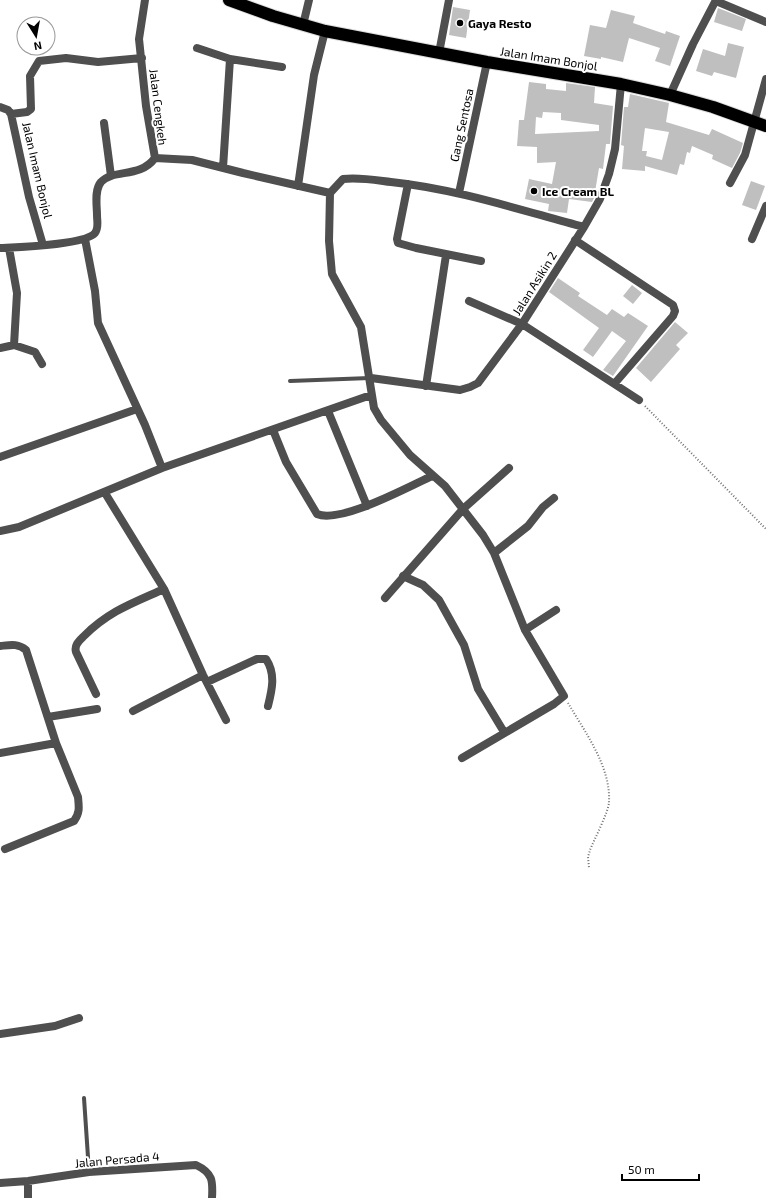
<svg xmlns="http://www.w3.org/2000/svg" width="766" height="1198" font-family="'Exo 2',sans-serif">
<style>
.building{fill:#bfbfbf;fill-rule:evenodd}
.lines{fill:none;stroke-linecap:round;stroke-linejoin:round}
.highway-casing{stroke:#dbdbdb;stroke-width:14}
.path{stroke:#717171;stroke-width:2;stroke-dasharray:1 2;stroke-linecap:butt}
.lane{stroke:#4f4f4f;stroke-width:4}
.street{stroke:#4f4f4f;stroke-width:8}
.highway{stroke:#000;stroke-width:12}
.poi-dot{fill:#000;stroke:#fff;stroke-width:1.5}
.labels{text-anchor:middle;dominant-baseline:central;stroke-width:4;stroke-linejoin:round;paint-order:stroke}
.poi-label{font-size:12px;font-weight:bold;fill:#000;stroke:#fff;text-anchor:start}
.street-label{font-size:12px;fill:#000;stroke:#fff}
</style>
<rect width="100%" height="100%" fill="#fff"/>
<!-- building -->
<path class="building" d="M453,7l17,3 -4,28 -17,-3z
M718,8l28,11 -4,12 -28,-9z
M611,10l24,6 -2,7 32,11 1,-3 14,5 -10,30 -15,-5 5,-13 -31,-10 -6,24 -22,-5v2l-17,-3 6,-31 16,3z
M728,43l16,4 -8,31 -22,-6 -2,4 -16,-5 7,-22 22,7z
M529,82l17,2v5l20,2v-8l29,4 -1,16 19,3 -3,38h-4l-3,25 -4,-1 -5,30 -2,4 -23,-3 -2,14 -19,-2 1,-7 -24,-5 4,-20 23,5 4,-22 -19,1v-16l-20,-1 2,-26h5zM543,112l18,1v7l38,5v6l-64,3 1,-17 6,1z
M630,94l39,9 -3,19 43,13 3,-6 31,14 -3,10 -8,15 -20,-9 1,-4 -21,-9 -2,7 -3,-1 -3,13 -4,-1 -3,11 -32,-9v5l-23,-2 2,-23 -3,-1 3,-38h4zM645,128l24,4 -7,28 -16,-4 1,-5h-5z
M751,181l14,5 -9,24 -14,-5z
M558,278l22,15 -2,3 29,19 5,-6 12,8 4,-4 20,13 -35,50 -10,-6 23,-29 -14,-10 -19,26 -10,-7 16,-22 -50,-36z
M632,285l10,8 -9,11 -10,-8z
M675,322l13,11 -12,12 4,4 -29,33 -15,-14z"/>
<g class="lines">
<defs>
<path id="highway" d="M229,0l44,16 52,15 162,31 134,22 49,11 43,12 53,19"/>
</defs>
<!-- highway casing -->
<use href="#highway" class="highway-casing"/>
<!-- path -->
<path class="path" d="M645,406l121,123
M568,703c17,29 43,64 41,99 0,9 -15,38 -19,48l-2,7 1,11"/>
<!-- lane -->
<path class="lane" d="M290,381l80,-3
M84,1098l5,74"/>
<!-- street -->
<path class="street" d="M145,0l-6,39 7,67 9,52 37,2 51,13 87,20
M716,1l50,21
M303,25l6,-25
M197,48l33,11
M439,53l10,-53
M670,95l23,-51 23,-44
M0,107l8,3 3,4 18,83 14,48
M11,114l16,-2 4,-3 -1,-33 9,-15 27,-3 32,4 44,-4
M104,123l7,53
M223,168l7,-109 52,8
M730,183l15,-28 21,-76
M408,184l-11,55 1,4 18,5 65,13
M298,186l16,-111 11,-44
M459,193l28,-131
M85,239l10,52 3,32 47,102 17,43
M752,239l14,-33
M575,240l98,65 2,6 -2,5 -58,67
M0,248c18,-1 85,-3 95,-15 4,-5 2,-12 2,-18 0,-9 -3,-25 4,-33 14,-14 38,-3 54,-24
M9,248l8,45 -3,52
M469,301l53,23 117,76
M0,348l14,-3 21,7 7,12
M371,378l89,12 10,-3 8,-4 44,-59 62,-97 16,-28 9,-25 6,-25 6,-65
M426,386l20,-131
M328,411l39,95
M273,430l13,32 31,52c23,10 91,-27 115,-38
M0,457l137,-48
M105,493l59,96 39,86 23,45
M0,531l19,-4 143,-59 209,-73
M494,553l34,-27 15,-19 11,-9
M403,576l20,9 16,15 25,45 14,44 26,43
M385,598l78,-89 46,-41
M525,630l31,-20
M0,646c10,-1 18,-3 26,4l30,93 22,54c1,10 2,16 -4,24l-69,28
M207,682l50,-23h9c10,15 6,31 2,47
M96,694l-20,-42c-2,-7 3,-11 8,-16 25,-25 49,-33 80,-47
M133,711l70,-36
M48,717l49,-8
M0,753l56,-10
M462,758l92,-54 10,-8 -39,-66 -31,-77 -11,-18 -38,-49 -35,-31 -29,-35 -7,-12 -13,-81 -29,-53 -3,-33 1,-48 13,-14c16,-2 32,1 48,3 66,7 129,28 193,45
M0,1034l55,-8 24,-8
M28,1181v17
M0,1183l28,-2 61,-9 107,-7c17,8 17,16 16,33"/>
<!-- highway -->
<use href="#highway" class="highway"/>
</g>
<!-- markers -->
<g class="poi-dot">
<circle cx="460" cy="23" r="4"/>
<circle cx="534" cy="191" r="4"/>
</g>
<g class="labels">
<!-- poi labels -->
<g class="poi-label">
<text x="468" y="23">Gaya Resto</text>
<text x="542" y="191">Ice Cream BL</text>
</g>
<!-- street labels -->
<g class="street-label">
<text transform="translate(549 58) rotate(9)">Jalan Imam Bonjol</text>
<text transform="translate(159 107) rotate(83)">Jalan Cengkeh</text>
<text transform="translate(461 125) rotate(-78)">Gang Sentosa</text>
<text transform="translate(38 170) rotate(77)">Jalan Imam Bonjol</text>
<text transform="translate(534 283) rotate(-58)">Jalan Asikin 2</text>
<text transform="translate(117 1159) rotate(-5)">Jalan Persada 4</text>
</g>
</g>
<!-- north arrow -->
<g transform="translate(36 36) rotate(169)"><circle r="19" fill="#ffffff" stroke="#999999"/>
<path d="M0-3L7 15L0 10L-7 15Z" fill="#000000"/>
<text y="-6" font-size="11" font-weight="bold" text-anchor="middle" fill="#000000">N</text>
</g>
<!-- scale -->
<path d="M622 1174v6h77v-6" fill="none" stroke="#000000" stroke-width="2"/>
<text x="628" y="1174" font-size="12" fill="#000000" stroke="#ffffff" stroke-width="3" paint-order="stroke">50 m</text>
</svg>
